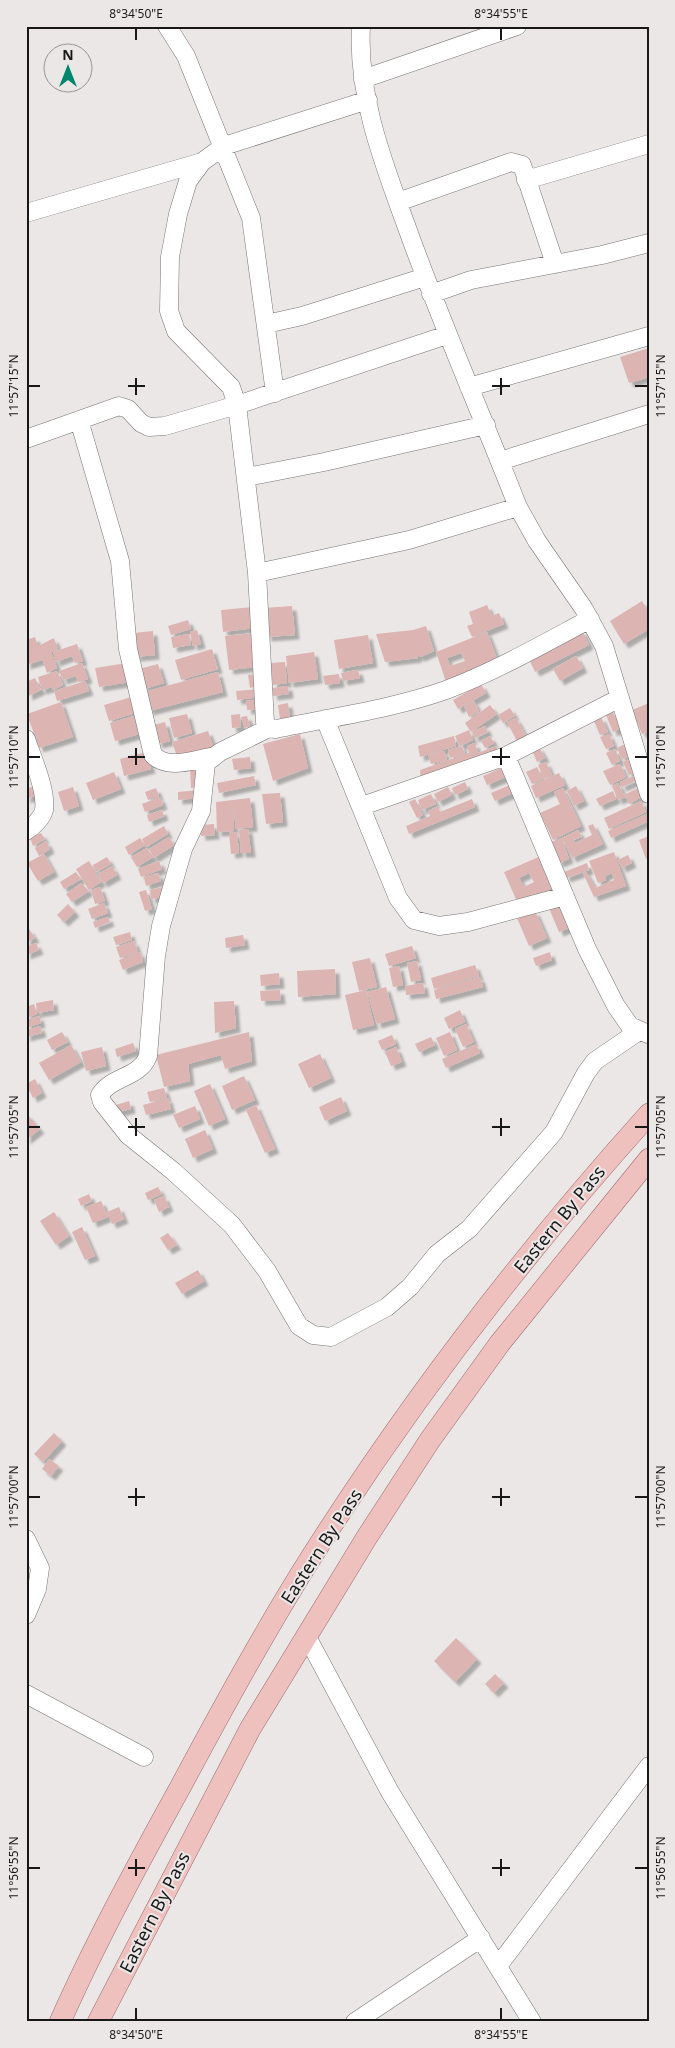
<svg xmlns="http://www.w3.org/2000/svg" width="675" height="2048" font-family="'Noto Sans',sans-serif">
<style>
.building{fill:#dcb4b1;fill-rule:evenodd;filter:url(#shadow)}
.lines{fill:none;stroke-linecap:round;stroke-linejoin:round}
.minor-casing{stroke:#787574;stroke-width:19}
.major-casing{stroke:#9c6b69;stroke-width:22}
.minor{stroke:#fff;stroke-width:18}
.major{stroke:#eec1bf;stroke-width:21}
.ticks{fill:none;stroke:#191818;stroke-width:2}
.labels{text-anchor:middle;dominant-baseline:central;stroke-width:4;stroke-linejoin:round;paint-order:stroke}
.street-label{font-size:18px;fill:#191818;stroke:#ebe7e7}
.neatline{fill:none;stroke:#191818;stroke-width:2}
.ticks-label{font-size:12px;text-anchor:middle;fill:#191818}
</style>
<defs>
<filter id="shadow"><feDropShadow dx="4.5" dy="4.5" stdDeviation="1" flood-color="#0004"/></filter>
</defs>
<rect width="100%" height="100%" fill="#ebe7e7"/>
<!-- building -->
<path class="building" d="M649,348v29l-20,6 -9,-26z
M642,601l7,11v17l-25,15 -14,-23z
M487,605l5,11 7,-3 5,11 -32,13 -5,-11 6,-2 -4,-12z
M292,606l3,29 -28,2 -3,-29z
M253,607l2,21 -32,4 -2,-22z
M188,620l3,9 -20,6 -3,-9z
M426,626l8,25 -13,6 -4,-2 1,3 -33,4 -9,-28 37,-4z
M197,630l4,14 -8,2 -3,-14z
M582,630l7,15 -54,27 -7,-15z
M153,631l2,24 -19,2 -3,-24z
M487,632l11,29 -52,21 -10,-30zM461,653l4,8 -15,5 -3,-8z
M254,633l3,34 -28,3 -4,-34z
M189,634l2,11 -18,3 -2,-11z
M368,635l5,28 -34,6 -5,-29z
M35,637l7,23 -16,5v-25z
M54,638l4,11 -7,3 6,16 -10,5 -9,-27z
M77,644l6,17 -8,2 -3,-7 -16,6 -3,-10z
M212,649l6,20 -37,11 -6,-20z
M314,652l4,27 -29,4 -3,-27z
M576,656l7,12 -23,13 -7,-12z
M285,662l2,21 -14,2 -3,-22z
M82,663l6,16 -10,3 -2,-6 -13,4 -4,-9z
M127,663l3,19 -31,5 -4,-19z
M158,664l6,19 -20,6 -5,-20z
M358,670l2,8 -17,3 -2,-8z
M57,671l6,14 -10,5 -1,-3 -10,3 -4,-13z
M218,672l5,20 -74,19 -5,-19z
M257,674l1,12 -8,2 -2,-13z
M339,674l1,9 -15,2 -2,-9z
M35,678l6,12 -13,6 -2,-14z
M85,681l4,10 -32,10 -3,-10z
M481,684l5,9 -28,16 -5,-9z
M288,686l1,8 -16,2 -1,-8z
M258,689l1,8 -22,3 -1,-9z
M135,696l4,16 -30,9 -5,-16z
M260,699l1,10 -14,1 -1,-9z
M474,701l5,11 -10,5 -5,-11z
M61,702l12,35 -34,11 -12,-34z
M288,703l2,15 -10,1 -2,-14z
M649,703v28l-7,3 -10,-24z
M490,705l7,9 -26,18 -6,-9z
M510,708l5,8 -12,7 -5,-8z
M613,712l8,16 -8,4 -7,-17z
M187,714l5,19 -18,5 -5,-20z
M240,714l1,13 -9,1 -1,-13z
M137,715l6,18 -28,8 -5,-18z
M247,716l3,10 -5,2 -4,-11z
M601,717l7,15 -8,3 -6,-14z
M516,718l11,20 -9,5 -11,-21z
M165,722l5,19 -12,3 -4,-19z
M485,726l3,6 -13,6 -3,-6z
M469,730l4,10 -13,6 -5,-10z
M208,731l6,18 -36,10 -6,-17z
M300,734l8,34 -35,13 -10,-37z
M609,734l5,12 -8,3 -6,-12z
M454,736l2,10 -36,11 -2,-11z
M490,736l4,7 -9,5 -4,-7z
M475,743l3,10 18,-7 3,8 -78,28 -1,-12 49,-17 -2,-7z
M625,744l6,12 -9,3 -5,-11z
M462,746l3,8 -15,4 -2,-8z
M539,747l6,11 -8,4 -5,-12z
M615,749l5,12 -8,4 -6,-12z
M444,751l3,9 -16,4 -3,-9z
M146,752l5,17 -27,7 -4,-17z
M250,757l1,11 -17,2 -2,-11z
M629,759l6,14 -6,2 -6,-13z
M546,762l6,13 -8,4 -6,-14z
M620,764l6,13 -16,8 -7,-14z
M503,767l5,9 -21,9 -4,-9z
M537,767l6,12 -11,5 -6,-12z
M199,768l1,19 -9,1 -1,-19z
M114,772l7,17 -28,11 -7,-17z
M559,773l6,12 -29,13 -5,-12z
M635,775l3,5 -16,7 -2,-5z
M254,776l2,9 -37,8 -2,-10z
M465,782l3,7 -13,6 -3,-7z
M618,783l6,12 14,-7 4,9 -13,7 -3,-7 -8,3 -6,-14z
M37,785l3,9 -14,5v-10z
M510,785l3,8 -18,8 -4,-8z
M576,786l8,15 -10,5 -7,-15z
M73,787l6,19 -15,5 -6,-19z
M448,787l4,8 -14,7 -4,-8z
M156,788l3,8 -11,4 -3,-8z
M563,788l18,38 -28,14 -13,-27 20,-9 -6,-12z
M199,790l1,8 -22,2v-8z
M613,791l3,8 -16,7 -4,-7z
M280,793l3,29 -17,2 -4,-30z
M431,794l5,10 -14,6 -4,-10z
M160,797l3,8 -18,7 -3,-8z
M250,798l3,29 -17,2 -3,-24 1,26 -17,1 -1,-30z
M415,799l8,16 -6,3 -8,-16z
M472,799l3,8 -66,27 -3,-8 24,-10 -2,-5 10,-5 2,6z
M641,801l5,11 -37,17 -5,-11z
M162,810l2,6 -15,6 -2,-7z
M647,814l2,7 -38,17 -3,-7z
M214,824l1,11 -14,1 -1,-11z
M593,824l10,20 -31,14 -10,-20 16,-8 4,7 -9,3 2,3 17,-8 -4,-9z
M164,826l4,8 -22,13 -4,-8z
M248,829l3,24h-10l-2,-23z
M237,832l2,21 -8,1 -2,-21z
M41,833l4,6 -12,7 -3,-8z
M649,836v22l-3,1 -7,-19z
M169,837l5,8 -20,13 -5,-9z
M140,838l5,7 -16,10 -4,-8z
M562,838l7,21 -10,4 -8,-21z
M46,841l4,8 -11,7 -4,-8z
M147,848l6,9 -16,10 -6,-10z
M614,852l12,34 -32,11 -11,-24 3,-1 9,16 19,-8 -2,-7 -7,3 1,4 -8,3 -9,-22z
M44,854l10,18 -16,9 -11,-18z
M628,855l4,8 -10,5 -4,-8z
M541,856l15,34 -37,16 -15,-34zM529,873l5,9 -10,5 -5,-9z
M107,857l4,7 -15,8 -3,-7z
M89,861l12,21 -12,8 -13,-21z
M159,861l3,8 -21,8 -3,-8z
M587,863l2,7 -23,8 -2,-6z
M112,866l5,9 -14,8 -5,-9z
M76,872l5,7 -17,10 -4,-7z
M158,873l3,8 -15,5 -2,-9z
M81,883l8,8 -17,11 -6,-8z
M167,886l1,10 -17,3 -1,-9z
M100,887l5,14 -10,3 -4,-14z
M146,890l6,19 -7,2 -6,-19z
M562,900l12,26 -15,6 -11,-26z
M104,903l4,10 -16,6 -4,-10z
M68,904l7,8 -11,10 -7,-7z
M535,911l12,27 -18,8 -12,-28z
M108,917l2,5 -15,6 -2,-6z
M29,929l6,9 -9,5v-12z
M130,932l2,8 -16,5 -3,-8z
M243,935l2,10 -19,3 -1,-10z
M134,941l4,11 -18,6 -4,-11z
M36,943l3,7 -13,5v-8z
M412,946l4,12 -27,8 -4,-12z
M140,952l3,10 -20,8 -4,-10z
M550,952l2,8 -16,6 -3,-8z
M370,958l7,29 -18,4 -7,-29z
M417,961l4,19 -10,2 -4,-19z
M475,965l4,11 -45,13 -3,-11z
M399,966l4,19 -10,2 -4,-19z
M335,969l1,25 -38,3 -1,-26z
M279,973l1,11 -19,2 -1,-11z
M480,977l3,10 -47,12 -2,-9z
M423,983l2,10 -19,2 -1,-9z
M386,987l9,32 -18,5 -10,-32z
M280,990l1,10 -20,1 -1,-10z
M366,990l8,35 -21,5 -8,-35z
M53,1000l1,10 -17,3 -1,-10z
M234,1001l2,27 -21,5 -1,-31z
M34,1004l3,10 -11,4v-11z
M460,1010l5,12 -16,7 -5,-11z
M39,1016l2,7 -15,5v-8z
M466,1024l8,18 -11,5 -8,-18z
M40,1026l2,7 -16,4v-7z
M62,1032l6,10 -16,8 -5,-10z
M249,1032l3,29 -27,8 -4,-14 -33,9 2,17 -26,6 -8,-32z
M450,1032l7,18 -13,6 -8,-18z
M392,1035l4,9 -14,6 -4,-9z
M431,1037l4,8 -16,7 -4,-8z
M133,1043l3,8 -19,6 -2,-8z
M476,1044l4,9 -34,15 -4,-9z
M71,1045l10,17 -32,18 -10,-17z
M102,1047l4,19 -20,5 -5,-19z
M396,1047l6,15 -11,4 -6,-14z
M320,1054l11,24 -22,10 -11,-24z
M244,1076l11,24 -23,10 -10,-24z
M35,1079l7,14 -9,5 -7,-14z
M210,1084l15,35 -16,7 -15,-35z
M164,1088l3,9 -17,5 -3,-10z
M341,1097l6,14 -22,10 -6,-14z
M168,1098l3,11 -25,6 -3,-10z
M129,1101l2,8 -16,4 -2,-7z
M256,1105l19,44 -10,4 -19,-43z
M195,1106l5,13 -21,9 -6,-13z
M26,1113l14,16 -14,11z
M205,1130l8,19 -20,9 -8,-19z
M158,1187l4,7 -14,6 -3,-7z
M89,1194l3,7 -11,5 -3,-7z
M164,1196l5,11 -10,5 -5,-12z
M101,1201l7,16 -15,6 -7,-16z
M119,1207l5,12 -12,5 -5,-12z
M54,1212l15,24 -13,9 -16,-24z
M82,1227l13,29 -10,4 -13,-28z
M168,1233l9,12 -9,5 -8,-12z
M198,1270l6,11 -22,13 -7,-11z
M54,1433l8,8 -19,21 -9,-8z
M49,1459l10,7 -8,10 -9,-7z
M456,1638l21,21 -22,23 -21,-21z
M495,1674l9,9 -10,10 -9,-9z"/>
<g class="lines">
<defs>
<path id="minor" d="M167,26l19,30 65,162 24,175
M361,26c-4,69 22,136 45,199 34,95 75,188 112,282l19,34 47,68 20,37 45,148
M363,79l154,-53
M368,100l-144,46 -22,16 -14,19 -10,33 -8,43 -1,54 7,20 55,56 6,18 20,168 8,149 4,6 7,1c56,-12 116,-20 170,-39 50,-19 97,-46 144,-71
M526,180l123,-36
M398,202l113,-40 11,3 33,99
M26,213l176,-51
M431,294l40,-14 131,-25 47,-12
M266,324l36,-8 123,-39
M469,387l180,-51
M79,420l41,141 8,88 25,106c15,15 39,5 58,2
M26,439l93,-33 9,3 13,14 8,4 16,-1 72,-21 210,-70
M500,461l149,-47
M247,477l77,-15 162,-37
M257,573l152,-33 109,-33
M325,719l73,179 16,22 25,6 29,-4 97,-26
M269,728l-49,24 -14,11 -5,48 -18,38 -22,77 -5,30 -8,100c-8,22 -37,20 -48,39l2,7 26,33 45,36 59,54 35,46 32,55 14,9 18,2 56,-30 23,-20 27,-33 32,-25 85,-97 32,-59 9,-12 44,-30
M26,739c6,18 21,52 18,71 -2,8 -11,17 -18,21
M506,756l81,193 29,57 14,20 18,8
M362,806l144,-50 114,-58
M26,1539l14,29 -3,21 -11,26
M306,1635l84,157 142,230
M26,1694l118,63
M498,1966l151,-200
M355,2022l126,-84"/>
<path id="major" d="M60,2022c36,-81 79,-160 122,-238 41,-77 83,-154 130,-228 99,-156 213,-304 337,-442
M98,2022l152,-293 117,-192 63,-97 70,-97 149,-184"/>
</defs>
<!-- minor casing -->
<use href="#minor" class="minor-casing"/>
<!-- major casing -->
<use href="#major" class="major-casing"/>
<!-- minor -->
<use href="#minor" class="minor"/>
<!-- major -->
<use href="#major" class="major"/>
</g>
<!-- ticks -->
<path class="ticks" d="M136,28v12M501,28v12M136,378v17M501,378v17M28,386h12M128,386h17M492,386h18M635,386h13M136,748v17M501,748v17M28,757h12M128,757h17M492,757h18M635,757h13M136,1118v18M501,1118v18M28,1127h12M128,1127h17M492,1127h18M635,1127h13M136,1488v18M501,1488v18M28,1497h12M128,1497h17M492,1497h18M635,1497h13M136,1859v17M501,1859v17M28,1868h12M128,1868h17M492,1868h18M635,1868h13M136,2008v12M501,2008v12"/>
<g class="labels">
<!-- street labels -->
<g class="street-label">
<text transform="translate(559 1219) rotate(-51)">Eastern By Pass</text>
<text transform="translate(321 1546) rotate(-57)">Eastern By Pass</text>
<text transform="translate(154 1912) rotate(-63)">Eastern By Pass</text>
</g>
</g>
<!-- border -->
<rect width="675" height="2048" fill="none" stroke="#ebe7e7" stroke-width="55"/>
<!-- north arrow -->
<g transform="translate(68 68)"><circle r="24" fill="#ebe7e7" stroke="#979494"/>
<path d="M0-4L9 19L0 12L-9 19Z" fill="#00866b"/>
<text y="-8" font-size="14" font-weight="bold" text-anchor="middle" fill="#191818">N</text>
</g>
<rect x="28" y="28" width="620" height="1992" class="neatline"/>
<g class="ticks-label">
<text x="136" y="18">8°34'50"E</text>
<text x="501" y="18">8°34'55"E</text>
<text transform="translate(14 386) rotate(-90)" y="4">11°57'15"N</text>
<text transform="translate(661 386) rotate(-90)" y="4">11°57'15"N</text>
<text transform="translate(14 757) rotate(-90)" y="4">11°57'10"N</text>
<text transform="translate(661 757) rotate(-90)" y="4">11°57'10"N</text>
<text transform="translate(14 1127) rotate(-90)" y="4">11°57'05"N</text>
<text transform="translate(661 1127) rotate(-90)" y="4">11°57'05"N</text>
<text transform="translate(14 1497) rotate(-90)" y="4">11°57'00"N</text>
<text transform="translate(661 1497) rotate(-90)" y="4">11°57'00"N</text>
<text transform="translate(14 1868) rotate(-90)" y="4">11°56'55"N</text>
<text transform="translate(661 1868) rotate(-90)" y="4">11°56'55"N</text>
<text x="136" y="2039">8°34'50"E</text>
<text x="501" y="2039">8°34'55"E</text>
</g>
</svg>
